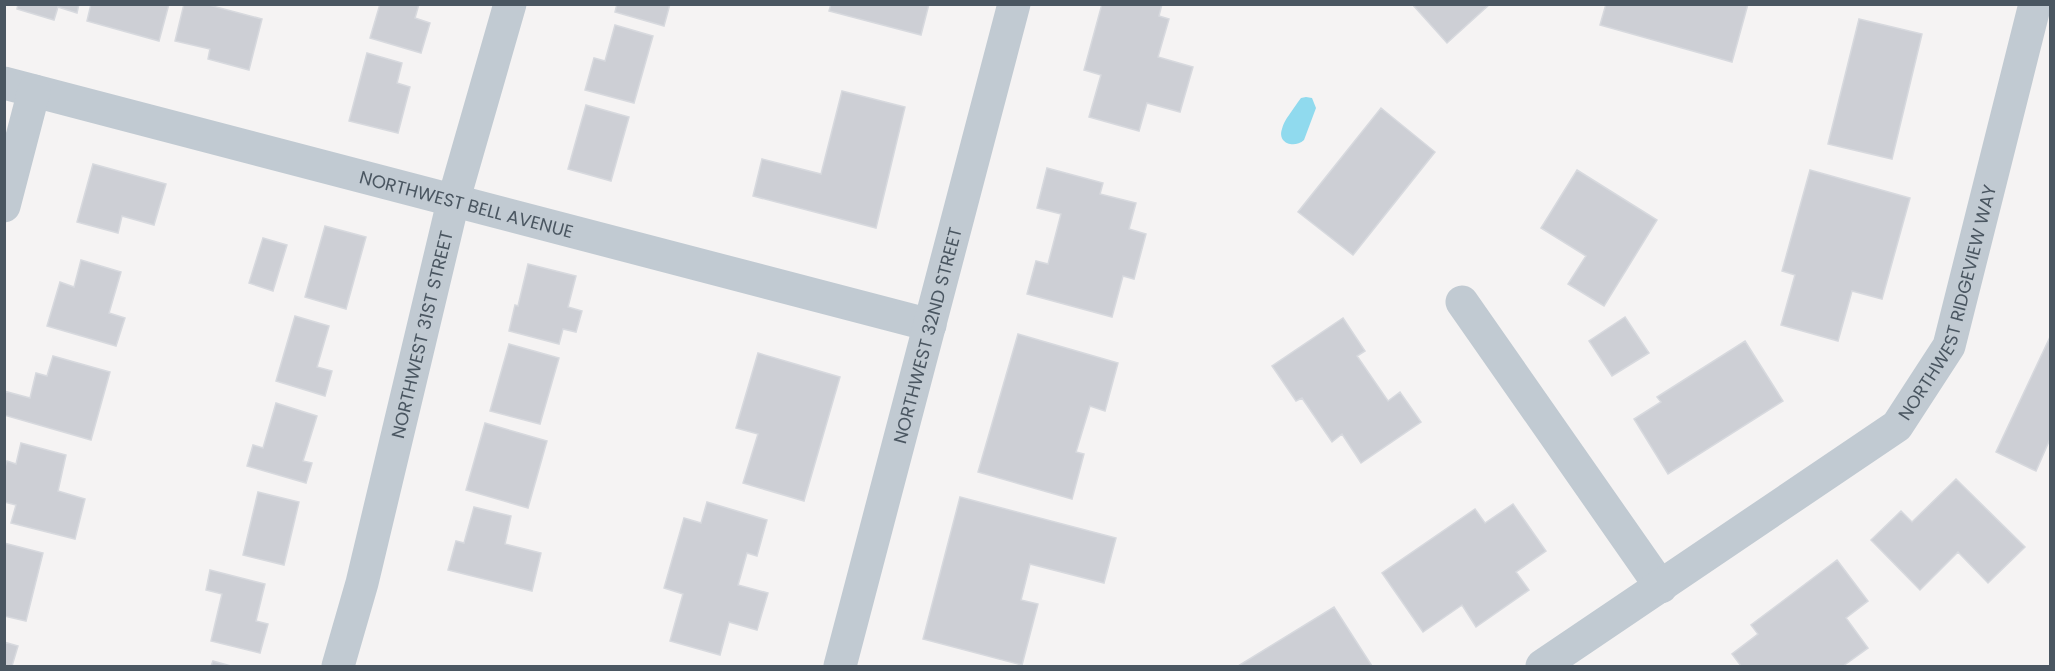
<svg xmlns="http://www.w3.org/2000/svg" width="2055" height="671" font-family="Poppins,sans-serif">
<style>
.water{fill:#90daee}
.building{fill:#cdcfd5;stroke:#d7d9de;stroke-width:1.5}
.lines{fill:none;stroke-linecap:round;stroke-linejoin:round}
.minor{stroke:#c1cad2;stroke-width:33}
.labels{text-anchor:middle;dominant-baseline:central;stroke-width:4.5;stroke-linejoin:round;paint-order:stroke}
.street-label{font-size:18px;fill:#4a5661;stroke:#fff}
</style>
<rect width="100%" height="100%" fill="#f5f3f3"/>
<!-- water -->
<path class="water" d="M1306,97l6,1 4,10 -12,32c-10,9 -27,3 -22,-11 2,-9 11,-19 16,-27l3,-4z"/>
<!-- building -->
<path class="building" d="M18,4h61l-2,9 -19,-6 -4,13 -37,-11z
M91,4h78l-10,37 -72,-20z
M184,4h21l57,15 -13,51 -41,-11 2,-10 -35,-8z
M380,4h39l-4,14 15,5 -9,30 -51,-15z
M617,4h53l-6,22 -49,-14z
M831,4h98l-8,31 -92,-24z
M1102,4h60l-3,12 10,3 -11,38 35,10 -13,45 -33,-9 -8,28 -50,-14 12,-42 -17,-5z
M1412,4h78l-43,39z
M1606,4h142l-16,58 -132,-37z
M1859,19l63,15 -30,125 -64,-15z
M615,25l38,11 -19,67 -49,-13 9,-32 11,3z
M367,53l35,10 -5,20 13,4 -12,46 -49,-12z
M842,91l63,16 -29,121 -123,-32 9,-37 59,15z
M586,105l43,12 -18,64 -43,-12z
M1381,108l54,44 -82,103 -55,-43z
M93,164l73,20 -12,41 -32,-9 -4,17 -41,-11z
M1047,168l56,15 -3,11 36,9 -7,26 17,5 -12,45 -11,-3 -11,41 -85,-23 9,-33 12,3 13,-50 -24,-6z
M1577,170l80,50 -53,86 -36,-22 18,-28 -45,-28z
M1810,170l100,28 -28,101 -30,-8 -14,50 -57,-16 14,-50 -13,-4z
M325,226l41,11 -20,72 -41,-12z
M263,238l24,7 -14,46 -24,-8z
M81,260l40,12 -12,41 16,5 -9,28 -69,-20 13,-44 14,5z
M528,264l48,12 -8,31 14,4 -6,21 -13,-3 -4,15 -50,-13 6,-26 3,1z
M295,316l34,10 -12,41 15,4 -7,25 -49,-15z
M1625,317l24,36 -37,23 -23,-35z
M1343,318l22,33 -8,5 31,45 12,-9 21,30 -60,41 -19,-29 -10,8 -30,-44 -6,3 -24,-35z
M1018,334l100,29 -13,48 -15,-5 -14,46 8,2 -12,45 -94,-27z
M2050,337v102l-14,32 -40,-19z
M1745,341l38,60 -115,73 -34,-55 27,-17 -4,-5z
M509,344l50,14 -19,66 -50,-13z
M758,353l82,24 -36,124 -61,-18 15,-49 -22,-6z
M53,356l57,16 -19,68 -87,-25v-24l26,7 6,-25 11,3z
M276,403l41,13 -14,45 9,2 -6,20 -59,-17 6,-21 10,3z
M485,423l62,18 -19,67 -62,-18z
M21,443l45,12 -8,36 27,8 -10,40 -64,-16 5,-18 -12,-3v-32l3,-9 9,3z
M1956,479l69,68 -37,36 -30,-31 -38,38 -49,-50 30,-29 11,11z
M258,492l41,10 -15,63 -41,-10z
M960,497l156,41 -12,45 -74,-19 -9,36 17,4 -16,61 -99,-26z
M707,502l60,18 -10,36 -10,-3 -9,32 30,8 -11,37 -28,-8 -9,33 -50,-14 13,-47 -19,-6 20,-70 17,5z
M1513,504l33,47 -30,21 13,18 -53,37 -14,-22 -39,27 -41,-59 93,-64 10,14z
M474,507l37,9 -6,28 36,9 -9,38 -84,-21 8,-29 8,2z
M4,543l39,10 -17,68 -22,-5z
M1837,560l31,41 -22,17 22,30 -25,18h-102l-9,-12 26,-20 -7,-9z
M210,570l55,14 -9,37 12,3 -8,29 -49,-12 11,-47 -16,-4z
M1334,607l38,59h-134z
M4,642l14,4 -6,20h-8z
M213,661l18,5h-20z"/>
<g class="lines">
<!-- minor -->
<g class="minor">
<path id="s1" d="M4,83l926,242"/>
<path d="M4,206l30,-115"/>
<path d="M1462,302l199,285"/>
<path id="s2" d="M338,666l24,-83 91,-381 57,-198"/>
<path id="s3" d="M840,666l174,-662"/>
<path id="s4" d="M1542,666l355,-240 52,-80 86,-342"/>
</g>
</g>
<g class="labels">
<!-- street labels -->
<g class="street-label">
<text stroke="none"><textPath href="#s1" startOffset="478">NORTHWEST BELL AVENUE</textPath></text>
<text stroke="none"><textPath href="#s4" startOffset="564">NORTHWEST RIDGEVIEW WAY</textPath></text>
<text stroke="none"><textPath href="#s2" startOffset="342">NORTHWEST 31ST STREET</textPath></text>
<text stroke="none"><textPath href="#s3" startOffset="342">NORTHWEST 32ND STREET</textPath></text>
</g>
</g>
<!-- border -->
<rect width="2055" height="671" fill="none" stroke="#4a5661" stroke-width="12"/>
</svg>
